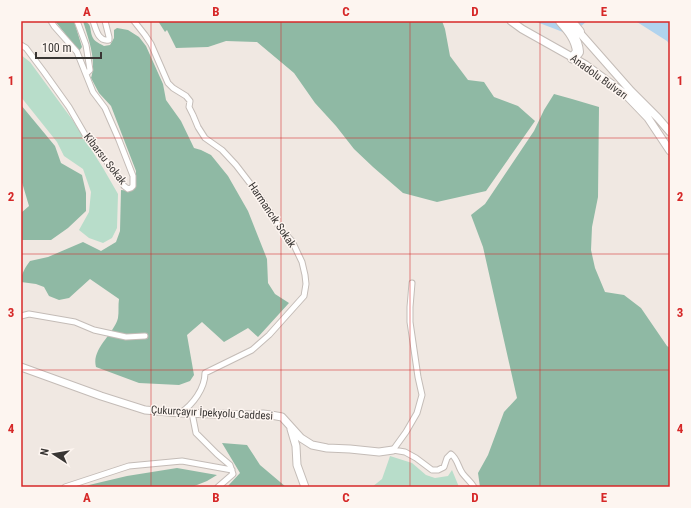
<svg xmlns="http://www.w3.org/2000/svg" width="691" height="508" font-family="'Roboto Condensed',sans-serif">
<style>
.green{fill:#b8ddca}
.forest{fill:#8fb9a4}
.water{fill:#b0d3ee}
.lines{fill:none;stroke-linecap:round;stroke-linejoin:round}
.street-casing{stroke:#c4bcb7;stroke-width:7}
.secondary-casing{stroke:#c4bcb7;stroke-width:9}
.highway-casing{stroke:#c4bcb7;stroke-width:12}
.street{stroke:#fff;stroke-width:5}
.secondary{stroke:#fff;stroke-width:7}
.highway{stroke:#fff;stroke-width:10}
.grid{fill:none;stroke:#d62828;stroke-width:1;stroke-opacity:0.55}
.labels{text-anchor:middle;dominant-baseline:central;stroke-width:3;stroke-linejoin:round;paint-order:stroke}
.street-label{font-size:11px;fill:#393634;stroke:#fdf5f0}
.neatline{fill:none;stroke:#d62828;stroke-width:1.5}
.grid-label{font-size:13px;text-anchor:middle;font-weight:bold;fill:#d62828}
</style>
<rect width="100%" height="100%" fill="#f0e8e2"/>
<!-- green -->
<path class="green" d="M21,55l9,7 44,60 29,46 15,26 -1,34 -5,10 -9,5 -14,-5 -10,-8 10,-18 2,-20 -8,-23 -19,-13 -7,-14 -36,-45z
M390,456l22,7 14,12 9,3 13,-2 4,-6 7,17h-87l10,-8 6,-17z"/>
<!-- forest -->
<path class="forest" d="M55,21h19l8,26 -3,4z
M83,21c10,2 6,9 10,17 2,4 8,6 11,8l6,-1 4,-7v-8l3,-2 11,2 11,7 7,9 17,38 3,16 15,21 13,27 7,2 10,5 17,21 20,35 19,48 1,24 7,11 14,9 -31,34 -10,-9 -24,14 -22,-20 -15,13 7,40 -4,6 -11,4 -40,-2 -43,-16c-5,-18 18,-33 22,-49 1,-6 0,-13 1,-19l-29,-20 -21,19 -10,2 -10,-4 -5,-9 -8,-3 -15,-2c0,-8 4,-14 9,-21l18,-4 35,-15 18,9 15,-9 4,-11 1,-41 10,1 4,-4 1,-16 -25,-65 -12,-13 -8,-15c6,-18 -3,-40 -8,-57z
M158,21h284l3,8 5,27 18,24 16,2 10,15 24,9 17,15 -49,70 -49,11 -34,-9 -30,-26 -19,-18 -18,-23 -21,-23 -21,-30 -37,-31 -31,-1 -18,6 -32,1 -9,-18 -2,2z
M554,94l18,5 27,8 -1,90 -6,30 -1,23 4,18 10,24 19,3 17,13 26,38 3,2v139h-190l-2,-14 10,-18 16,-43 13,-14 -34,-151 -12,-32 14,-11 49,-73 10,-21z
M21,105l34,41 6,17 21,12 4,18v18l-18,17 -17,12h-30v-27l8,-7 -8,-27z
M222,443l25,2 13,20 26,22h-59l13,-14z
M177,468l40,7 -10,6 -15,6h-108l5,-2 38,-9z"/>
<!-- water -->
<path class="water" d="M534,21h53l-7,6 -17,5z
M612,21h58v24l-3,-4 -30,-19z"/>
<g class="lines">
<defs>
<path id="street" d="M77,21l9,24 4,25 -4,4
M93,21c3,8 5,21 16,19v-3l-4,-16
M134,21l11,14 6,9 17,39 5,5 13,8 4,5 -1,6 4,8 5,12 7,11 17,12 14,15 23,30 21,33 12,13 10,21 3,13 1,9 -2,12 -35,39 -17,15 -47,23c0,15 -12,32 -25,40
M21,45l5,3 18,24 25,35 18,31 28,34 9,14 4,3 3,-1 2,-2v-10l-14,-36 -14,-32 -12,-16 -16,-40 -23,-26 -3,-5
M21,316l8,-2 46,8 19,8 32,7 19,-1
M192,413l4,20 21,21 13,11 3,9 -15,13
M393,450l13,-18 11,-19 5,-18 -4,-18 -8,-55v-15l2,-24
M393,450l12,2 11,6 16,12h6l6,-3 3,-9 4,-4c7,5 7,14 12,20 4,5 8,8 11,13
M65,487l64,-21 53,-5 50,9"/>
<path id="secondary" d="M511,21l11,8 64,36 38,28 24,25 22,33
M579,32l52,59 27,27 12,14
M21,367l80,29 44,14 35,3 71,2 12,-1 8,1 11,2 19,21 11,7 15,3 23,1 29,3 14,-2
M291,429l5,17 1,19 8,22"/>
<path id="highway" d="M561,21c8,9 16,18 17,31l-5,6
M570,21l9,11"/>
</defs>
<!-- street casing -->
<use href="#street" class="street-casing"/>
<!-- secondary casing -->
<use href="#secondary" class="secondary-casing"/>
<!-- highway casing -->
<use href="#highway" class="highway-casing"/>
<!-- street -->
<use href="#street" class="street"/>
<!-- secondary -->
<use href="#secondary" class="secondary"/>
<!-- highway -->
<use href="#highway" class="highway"/>
</g>
<!-- grid -->
<path class="grid" d="M151,21v466M281,21v466M410,21v466M540,21v466M21,138h649M21,254h649M21,370h649"/>
<g class="labels">
<!-- street labels -->
<g class="street-label">
<text transform="translate(599 77) rotate(36)">Anadolu Bulvarı</text>
<text transform="translate(105 159) rotate(52)">Kibarsu Sokak</text>
<text transform="translate(272 215) rotate(56)">Harmancık Sokak</text>
<text transform="translate(212 413) rotate(3)">Çukurçayır İpekyolu Caddesi</text>
</g>
</g>
<!-- border -->
<rect width="691" height="508" fill="none" stroke="#fdf5f0" stroke-width="44"/>
<!-- north arrow -->
<g transform="translate(54 454) rotate(282)" stroke="#fdf5f0" stroke-width="3" paint-order="stroke">
<path d="M0-3L7 15L0 10L-7 15Z" fill="#393634"/>
<text y="-6" font-size="11" font-weight="bold" text-anchor="middle" fill="#393634">N</text>
</g>
<!-- scale -->
<path d="M36 52v6h65v-6" fill="none" stroke="#393634" stroke-width="2"/>
<text x="42" y="52" font-size="12" fill="#393634" stroke="#fdf5f0" stroke-width="3" paint-order="stroke">100 m</text>
<rect x="22" y="22" width="647" height="464" class="neatline"/>
<g class="grid-label">
<text x="87" y="16">A</text>
<text x="216" y="16">B</text>
<text x="346" y="16">C</text>
<text x="475" y="16">D</text>
<text x="604" y="16">E</text>
<text x="11" y="85">1</text>
<text x="680" y="85">1</text>
<text x="11" y="201">2</text>
<text x="680" y="201">2</text>
<text x="11" y="317">3</text>
<text x="680" y="317">3</text>
<text x="11" y="433">4</text>
<text x="680" y="433">4</text>
<text x="87" y="502">A</text>
<text x="216" y="502">B</text>
<text x="346" y="502">C</text>
<text x="475" y="502">D</text>
<text x="604" y="502">E</text>
</g>
</svg>
